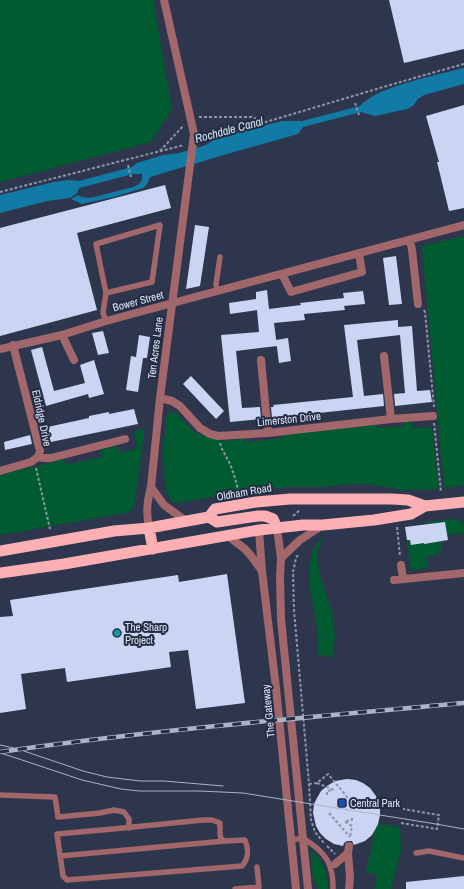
<svg xmlns="http://www.w3.org/2000/svg" width="464" height="889" font-family="'Archivo Narrow',sans-serif">
<style>
.green{fill:#005c30}
.water{fill:#117ba6}
.building{fill:#cad5f3}
.lines{fill:none;stroke-linecap:round;stroke-linejoin:round}
.path{stroke:#8e95a8;stroke-width:2;stroke-dasharray:3 2;stroke-linecap:butt}
.service{stroke:#a1676b;stroke-width:5.5}
.pedestrian{stroke:#a1676b;stroke-width:8}
.minor{stroke:#a1676b;stroke-width:8}
.tertiary{stroke:#a1676b;stroke-width:8}
.trunk{stroke:#fdb0b4;stroke-width:11}
.tram{stroke:#adb3c6;stroke-width:1}
.rail-casing{stroke:#adb3c6;stroke-width:4.5}
.rail{stroke:#242c43;stroke-width:3;stroke-dasharray:9;stroke-linecap:butt}
.culture-dot{fill:#0f9aa8;stroke:#242c43;stroke-width:1.5}
.transit-dot{fill:#1a4fb4;stroke:#242c43;stroke-width:1.5}
.labels{text-anchor:middle;dominant-baseline:central;stroke-width:4;stroke-linejoin:round;paint-order:stroke}
.street-label{font-size:11px;fill:#dfe5f5;stroke:#242c43}
.poi-label{font-size:11px;fill:#dfe5f5;stroke:#242c43;text-anchor:start}
.water-label{font-size:12px;font-style:italic;fill:#d2e7f4;stroke:#242c43}
</style>
<rect width="100%" height="100%" fill="#2e364e"/>
<!-- green -->
<path class="green" d="M0,0h153l19,109 -21,33 -151,40z
M464,236v249l-20,3 -22,-242z
M171,413h5l19,20 22,7 6,1 22,-2 1,3 37,-4v-3l94,-10 1,3 26,-2 1,-4h6l3,6 18,-1 7,62 -38,1 -32,-6h-19l-26,3h-34l-50,5 -62,11 -5,-1 -3,-3 -4,-8 -3,-37 3,-36 2,-4z
M141,429l3,2v4l-10,71 -3,5 -5,2 -126,22v-60l64,-16 2,6 36,-8 -2,-7 17,-4 3,7 17,-5 -3,-16z
M455,519c8,2 9,6 9,14l-17,2 -2,-13 -20,2v-2z
M322,538h1l-6,14 2,21 13,40 3,22 -2,23 -15,-4c0,-5 1,-10 0,-15 -1,-30 -14,-54 -6,-85 2,-6 4,-11 10,-16z
M424,538v6l17,-3 1,8 -6,6 -10,2 2,11 -15,2 -3,-3 -3,-27h3l1,5 7,-1 -1,-5z
M378,824l22,3 1,23 -10,39h-17l3,-14 -11,-3 9,-42z
M310,850c15,13 16,19 18,39h-11v-2l-4,-7z"/>
<!-- water -->
<path class="water" d="M464,68v16l-40,11 -6,4 -5,7 -6,3 -32,7 -14,-4 -58,15 -5,7 -71,20 -77,23 -3,7 -4,4 -29,9 -32,7 -11,-5 7,-4 4,2 8,1 43,-11c7,-3 10,-5 9,-13h-9l-54,14 -2,5 -7,5 -23,3 -47,12v-18l54,-13 14,-2 11,1 53,-14 5,-4 26,-8 16,-2 27,-8 9,-6 67,-18h20l58,-15c18,-20 77,-31 104,-38z"/>
<!-- building -->
<path class="building" d="M389,0h75v49l-60,14z
M464,105v103l-15,3 -12,-49h2l-13,-46z
M165,185l6,23 -94,25 20,77 -97,26v-108z
M195,225l14,2 -9,59 -14,3z
M396,256l6,48 -13,1 -6,-47z
M267,290l2,19 32,-4 -1,-2 44,-5 -1,-5 20,-2 2,13 -21,2 1,4 -41,4 1,6 -31,3 3,23 -41,5 6,57 18,-1 1,12 -31,3 -9,-87 38,-3 -2,-22 -27,4 -1,-11 27,-4v-7z
M398,320v7l14,-1 5,65 13,-1 2,12 -37,4v-1l-1,-11 11,-1 -5,-58 -43,5 7,56 19,-2 1,12 -112,12 -1,-11h3l-1,-2 80,-8 -9,-72z
M103,331l6,22 -11,2 -6,-22z
M139,335l11,2 -3,21h-4l-5,34 -12,-2 5,-34 5,1z
M288,338l3,23 -12,2 -3,-23z
M42,347l12,44 31,-8 -5,-18 14,-5 10,34 -15,4 -1,-4 -42,12 -15,-56z
M191,376l33,35 -8,8 -33,-35z
M134,409l4,15 -92,19 -1,-2h-2l-2,-9 2,-1v-3l46,-10v-2l20,-4v2z
M30,435l2,9 -27,6 -1,-8z
M445,522l3,18 -24,4v-1l-13,2 -1,-5h-3l-2,-13z
M227,574l18,129 -49,6 -8,-59 -19,2 2,15 -104,15 -2,-14 -44,6 5,35 -26,4v-96l13,-1 -3,-16 168,-25 1,7z
M347,779l9,1 7,3 7,5 6,8 4,10v9l-2,9 -2,4 -4,7 -7,6 -11,4 -2,-4h-5l-3,2 -1,3 -9,-2 -8,-5 -6,-6 -4,-7 -3,-13 1,-9 3,-6 4,-7 6,-5 8,-5z
M464,876v13h-58v-7z"/>
<g class="lines">
<!-- path -->
<path class="path" d="M355,103l4,12
M199,117h54l10,6
M202,140c88,-24 174,-52 262,-76
M160,151l24,-26
M128,165l3,12
M0,192l184,-47
M424,310l1,2 9,95
M434,423l7,69
M220,443c2,8 7,14 10,21 4,10 7,20 9,31
M36,468l14,61
M293,516l7,-6
M397,527l3,29
M298,555l-2,3 -3,14 1,38 15,174 2,36 4,12 9,11
M317,783l17,7
M309,784l8,-1 11,-9 20,24
M327,795v-4l6,-1
M329,813l21,24
M346,821l6,-1v-3
M345,822l7,4 -2,11
M401,823l36,6 2,-14 -36,-6
M327,846l8,8"/>
<!-- service -->
<path class="service" d="M217,291l-1,-7 4,-27
M106,321l-3,-8 3,-20 -10,-49 64,-19 -8,57 -46,11
M0,795l55,2 3,20 42,-4 14,-3 10,2 5,7v9
M203,820h9l8,3v11l1,5 4,2 20,-1c4,10 4,18 -3,26l-175,14 -4,-4 -6,-42 56,-5z
M292,840l11,-2c12,8 25,17 28,32 2,6 2,13 2,19
M416,853l13,-2 35,7
M60,856l165,-15
M235,889l24,-2 -2,-20"/>
<!-- pedestrian -->
<path class="pedestrian" d="M349,846l-1,7 2,24 -1,12
M335,864l13,-11"/>
<!-- minor -->
<path class="minor" d="M410,240l2,10 6,54
M282,274l9,18 71,-20 -3,-19
M62,335l12,25
M0,349l62,-14 44,-14 74,-20 284,-76
M384,356l7,63
M261,360l7,73
M160,398l12,3 8,5 20,22 10,6 8,2 50,-3 123,-14 42,-3
M38,457l6,1h7l74,-19
M0,471l31,-9 7,-5 2,-6 -27,-106
M401,565l2,14
M394,580l70,-7"/>
<!-- tertiary -->
<path class="tertiary" d="M151,487l13,18 22,16
M149,528c-3,-16 -2,-26 2,-41l9,-89 34,-264 -30,-134
M277,528l4,30 -1,19 1,42 27,270
M259,530l3,41 14,117 20,201
M228,536l17,13 7,8 10,14
M281,558l19,-18 23,-15"/>
<!-- trunk -->
<path class="trunk" d="M209,517l8,5 41,-6h7l8,3 4,9
M149,528l4,21
M0,551l114,-20 35,-3 60,-11 6,-8 41,-7 34,-3h102l16,1 17,6 39,-4
M0,573l64,-9 195,-34 44,-5h20l51,-5 37,-6 14,-8"/>
<!-- tram -->
<path class="tram" d="M0,745l18,4 65,22 24,6 33,4h24l59,5
M0,753l13,4 69,23 39,9 18,2h61l43,2 193,31 28,5"/>
<defs>
<path id="rail" d="M0,752c154,-22 309,-35 464,-49"/>
</defs>
<!-- rail casing -->
<use href="#rail" class="rail-casing"/>
<!-- rail -->
<use href="#rail" class="rail"/>
</g>
<!-- markers -->
<circle class="culture-dot" cx="117" cy="633" r="4"/>
<rect class="transit-dot" x="338" y="799" width="8" height="8" rx="2"/>
<g class="labels">
<!-- street labels -->
<g class="street-label">
<text transform="translate(138 301) rotate(-15)">Bower Street</text>
<text transform="translate(155 348) rotate(-83)">Ten Acres Lane</text>
<text transform="translate(42 418) rotate(78)">Eldridge Drive</text>
<text transform="translate(289 419) rotate(-6)">Limerston Drive</text>
<text transform="translate(244 492) rotate(-10)">Oldham Road</text>
<text transform="translate(268 711) rotate(-96)">The Gateway</text>
</g>
<!-- poi labels -->
<g class="poi-label">
<text x="125" y="627">The Sharp<tspan x="125" dy="13">Project</tspan></text>
<text x="350" y="803">Central Park</text>
</g>
<!-- water labels -->
<g class="water-label">
<text transform="translate(229 130) rotate(-15)">Rochdale Canal</text>
</g>
</g>
</svg>
